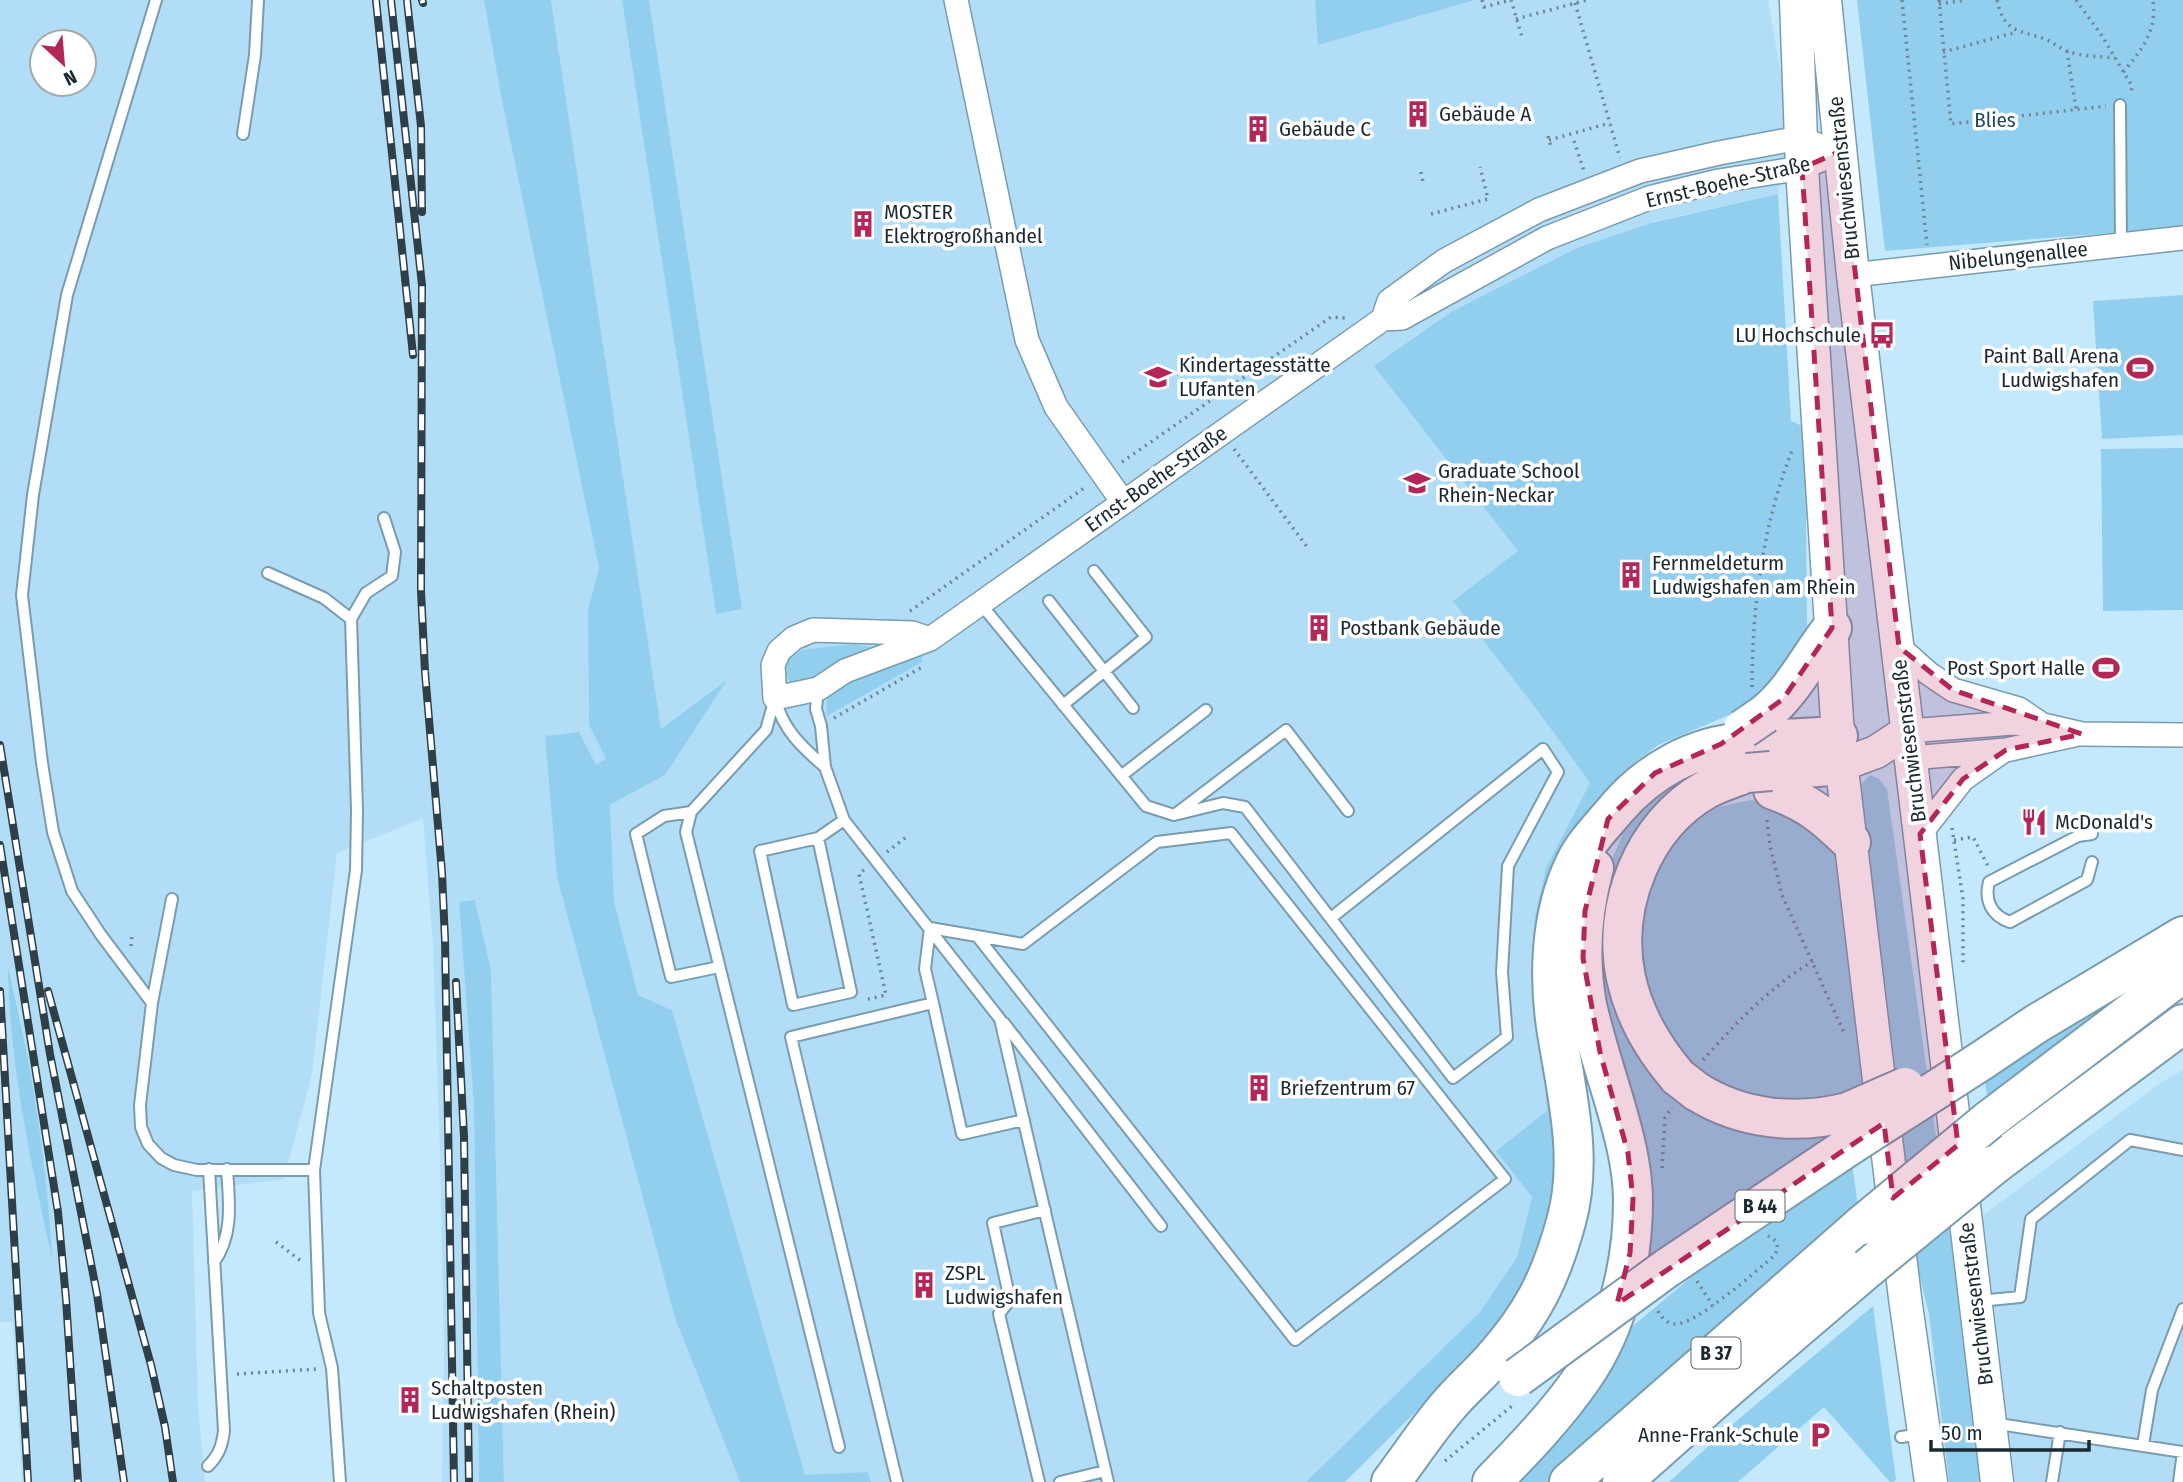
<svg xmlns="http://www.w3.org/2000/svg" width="2183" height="1482" font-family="'Fira Sans Condensed',sans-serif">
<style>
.built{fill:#b1def6;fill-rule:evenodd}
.green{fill:#92cfee}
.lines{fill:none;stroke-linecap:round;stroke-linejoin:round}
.lane-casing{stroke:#799cae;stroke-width:14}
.street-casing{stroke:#799cae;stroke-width:26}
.secondary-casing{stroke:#799cae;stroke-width:35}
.highway-casing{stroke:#799cae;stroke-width:42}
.path{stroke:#6d8693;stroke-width:3.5;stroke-dasharray:2 5;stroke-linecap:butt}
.lane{stroke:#fff;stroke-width:10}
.street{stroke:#fff;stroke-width:23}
.secondary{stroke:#fff;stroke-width:32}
.highway{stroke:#fff;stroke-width:38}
.rail-casing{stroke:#2e3f47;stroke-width:8}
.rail{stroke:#fff;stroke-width:5;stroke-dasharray:16;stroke-linecap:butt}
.highway-bridge-casing{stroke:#799cae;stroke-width:42;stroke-linecap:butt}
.highway-bridge{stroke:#fff;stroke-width:38}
.marked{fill:#b42558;fill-opacity:0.2;stroke:#b42558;stroke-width:5;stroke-dasharray:14 9;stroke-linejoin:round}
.labels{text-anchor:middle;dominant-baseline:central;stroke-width:7;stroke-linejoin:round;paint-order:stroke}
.shield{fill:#fff;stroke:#5f696e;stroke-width:2}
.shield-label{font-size:19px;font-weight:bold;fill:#1b2930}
.poi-label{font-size:21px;fill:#1b2930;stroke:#fff;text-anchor:start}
.park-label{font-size:21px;fill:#1f4b60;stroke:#fff}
.street-label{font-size:21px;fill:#1b2930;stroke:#fff}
</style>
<rect width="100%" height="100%" fill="#c4e9fd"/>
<!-- built -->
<path class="built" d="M0,0h484l17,96 98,472 -11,41 1,116 17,34 -55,44 6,74 118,441 65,164h-236l-13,-512 -16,-70 -16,2 15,204 5,376h-37l2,-127 -4,-202 -7,-208 -10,-127 -86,35 -25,221 -28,105 -92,12 6,214 7,77h-183l-9,-160h-13zM42,42h42v42h-42zM10,972l11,48 23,144 7,88z
M551,0h71l94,613 26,-5 -93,-608h1119l23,133 -13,61 -126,28 -62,561 -57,160 14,169 -51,39 36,46 -15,60 -37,55 -174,170h-435l-3,-10 -63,4 -133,-466 -34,-15 -24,-94 -4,-96 55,-30 59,-93 -63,48z
M2183,1070v412h-168l-32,-267 182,-135z"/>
<!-- green -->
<path class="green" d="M484,0h67l110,729 66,-49 -62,95 -55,30 4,96 24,94 34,15 133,465 63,-3 3,10h-131l-65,-164 -118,-441 -12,-141 34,-4 17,33 10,-6 -17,-34 -1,-116 11,-41 -98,-472z
M622,0h27l93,609 -26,5z
M1315,0h160l-157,45z
M1857,0h326v227l-298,24z
M1778,194l13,227 18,8 1,46 -4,48 1,109 -26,51 -40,27 -83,35 -25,19 -42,50 -31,362 -19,85 -49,75 -147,146h-39l174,-170 37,-55 15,-60 -36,-46 51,-40 -14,-168 2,-27 11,-48 44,-85 -52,-72 -85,-110 65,-50 -144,-185 77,-54 126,-64 74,-25z
M2183,295v140l-81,4 -9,-138z
M2183,448v162l-80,1 -2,-162z
M852,644l34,6 -64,28 -29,6 -9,-8 -1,-13 18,-13z
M923,653l-1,9 -95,54c-1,-8 -1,-20 4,-26 11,-14 73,-30 92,-37z
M1693,766l4,7c-33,19 -45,36 -66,67l21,234 193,59 -197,127 -9,-79 -42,-188 4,-108 29,-68z
M1870,775l9,4 8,10 64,453 31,240h-33l-20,-168 -11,-44 -61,-466 5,-21z
M1751,800l23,2 64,49 33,236 -25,11 -81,6 -61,-23 -65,-86 -1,-94 40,-68 40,-26z
M475,900l16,70 13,512h-25l-5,-376 -15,-204z
M8,967c23,95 39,193 44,291 -21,-95 -43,-193 -44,-291z
M2107,999l3,8 -122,94 -4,-25z
M1852,1163l6,44 -311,275h-39l119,-151 100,-84z
M1873,1306l23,174 -3,2h-3l-66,-75 -86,75h-69l58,-53z"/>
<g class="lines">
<defs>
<path id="lane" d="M2120,105l1,139
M243,134l12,-79 3,-55
M268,573l56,25 27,21
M1049,601l84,107
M980,603l166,203 28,9 49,-12 22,4 208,271 54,-41 -5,-65 6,-106 50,-94 -15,-23 -212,169
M818,689l-2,20 5,17 4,41 19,53 156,199 108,463
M775,698l-9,32 -75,82 -5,20 153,615
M776,701c7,29 27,47 49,66
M1063,705l83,-68 -52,-66
M1121,776l85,-66
M691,812l-27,4 -28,18 35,143 48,-10
M1177,813l109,-83 62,81
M818,838l33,154 -58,13 -33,-154 58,-13 26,-18
M2092,862l-5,18 -77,42c-18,-6 -26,-21 -21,-40l89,-46 14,-2
M172,899l-20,104 -12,102 1,22 7,17 13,14 13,7 23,5h117
M930,928l47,8 318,404 210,-161 -274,-346 -74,9 -134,102 -46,-8
M152,1003l-51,-68 -29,-44 -19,-59 -11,-69 -20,-168 11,-100 34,-200 89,-295
M933,1003l29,131 62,-14
M1004,1023l157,203
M214,1262c20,-27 15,-62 13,-93
M1979,1301l41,-4 11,-78 99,-79 53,10
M1992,1423l191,29
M1901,1437l22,-3
M2143,1445l9,-55 31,-81
M208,1466c11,-11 14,-20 16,-35l-15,-262
M340,1482l-8,-114 -13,-55 -5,-143 42,-300 1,-60 -6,-191 15,-26 26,-17 3,-24 -11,-34
M897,1482l-106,-445 142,-34 -8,-34 5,-41
M1039,1482l-40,-168 11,-14 -17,-77 52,-13
M1060,1482l45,-11
M2052,1482l8,-50
M2179,1482l4,-30"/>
<path id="street" d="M956,0l71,340 29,67 67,95
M1853,275l330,-37
M1383,319l6,-18 55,-40 95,-51 101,-39 79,-18 64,-12 18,-1 15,4
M930,639l-18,-6 -99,-3 -19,8 -15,13 -6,14 2,33 43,-9 27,-18 85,-32 453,-320 19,-1 145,-80 102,-40 70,-17 83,-13 39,-17
M1899,647l29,26 25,17 66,19 22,15
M1908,731l105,-8 30,2 39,9 101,1
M1911,758l95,-8 68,-15
M1920,834l43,-55 40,-28"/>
<path id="secondary" d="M1796,0l6,168 36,568 67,562 26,184
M1825,0l28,275 144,1207
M1841,765l35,-13 32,-21"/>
<path id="highway" d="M1765,714c29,-24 44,-57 67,-86
M1767,740l71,-4
M1771,771l70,-6
M1773,790c35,12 52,27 78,52
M1981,1061l55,-37 147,-88
M1678,1077c-24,-28 -44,-62 -52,-99 -15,-72 17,-153 81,-189 13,-7 27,-11 40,-16
M1696,1091c46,29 100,34 152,21
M1989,1120l194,-147
M1994,1165l189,-141
M1667,1268l185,-124
M1391,1482c19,-25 36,-52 57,-76 13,-16 30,-30 44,-46 40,-45 58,-80 74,-138 17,-60 2,-123 -8,-183 -10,-57 -9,-123 17,-176 9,-19 28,-38 42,-55 33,-38 77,-62 127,-66
M1492,1482c32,-33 65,-67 91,-105 35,-50 50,-115 50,-176 0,-35 -10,-70 -20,-104 -9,-30 -19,-61 -26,-92 -8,-45 -5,-93 7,-137
M1569,1482l293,-257
M1622,1482l108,-96 138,-118"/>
</defs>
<!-- lane casing -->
<use href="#lane" class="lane-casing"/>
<!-- street casing -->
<use href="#street" class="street-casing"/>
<!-- secondary casing -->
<use href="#secondary" class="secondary-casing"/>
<!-- highway casing -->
<use href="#highway" class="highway-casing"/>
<!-- path -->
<path class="path" d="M1482,0l2,7 27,-7 11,37
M1902,0l25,245
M1939,0l12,124 155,-18
M1997,0c7,33 22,30 48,39 7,3 13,8 20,11 13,7 35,6 50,8
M2076,0l26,36 30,50 -1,7
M1575,3l45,155
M1939,4l27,-4
M1516,19l71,-19
M2067,51l9,58
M1943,52l74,-20
M2123,72c19,-22 34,-41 30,-72
M1548,136l3,11
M1549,140l61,-17
M1574,141l10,30
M1421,172l2,10
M1431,214l57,-15 -8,-32
M1234,449l74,99
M1122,462l209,-145 15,1
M910,611l177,-125
M1752,687c0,-80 11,-164 41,-239
M834,718l90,-52
M1767,820l3,26 12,49 63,140
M1952,828l11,71v64
M1954,840l19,-3 15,29
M887,852l22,-17
M864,870l-5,4 27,121 -22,5
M131,946l1,-12
M1703,1060c32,-36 68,-74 110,-99
M1662,1168l3,-50 7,-11
M276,1242l25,19
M1697,1281l16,25
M1658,1311c4,7 7,11 16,13 20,3 83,-54 100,-68l4,-7 -2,-8 -8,-5
M237,1374l80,-5
M1445,1461l67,-55"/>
<!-- lane -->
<use href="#lane" class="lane"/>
<!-- street -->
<use href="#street" class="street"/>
<!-- secondary -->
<use href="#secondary" class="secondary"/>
<!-- highway -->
<use href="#highway" class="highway"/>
<defs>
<path id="rail" d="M376,0l37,355
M391,0l31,285 -1,306 4,81 17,201 3,67 9,542
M407,0l14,126 1,86
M422,0l1,3
M0,745l50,309 47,240 27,188
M0,845l58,367 8,87 12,183
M456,982l8,155 5,345
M0,991l28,491
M48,991l103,374 14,62 8,55"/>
</defs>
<!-- rail casing -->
<use href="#rail" class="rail-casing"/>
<!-- rail -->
<use href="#rail" class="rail"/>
<defs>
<path id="highway-bridge" d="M1743,729l22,-15
M1747,773l24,-2
M1678,1077l18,14
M1848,1112l57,-25
M1852,1144l129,-83
M1862,1225l127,-105
M1868,1268l126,-103
M1518,1377l149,-109"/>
</defs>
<!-- highway-bridge casing -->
<use href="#highway-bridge" class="highway-bridge-casing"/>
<!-- highway-bridge -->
<use href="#highway-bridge" class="highway-bridge"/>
</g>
<!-- marked area -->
<path class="marked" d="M1841,151l58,496 54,43 129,44 -76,16 -43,29 -43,55 38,311 -65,53 -9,-75 -267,181 13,-51 3,-54 -5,-46 -28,-101 -17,-94 2,-47 23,-92 47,-46 66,-29 62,-45 49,-71 -30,-460z"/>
<!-- icons -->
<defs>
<symbol id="building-bare" viewBox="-9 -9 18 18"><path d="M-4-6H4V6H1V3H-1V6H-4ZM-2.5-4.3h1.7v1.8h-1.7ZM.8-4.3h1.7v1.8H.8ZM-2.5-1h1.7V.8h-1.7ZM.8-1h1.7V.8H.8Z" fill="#b42558" stroke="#fff" stroke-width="2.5" paint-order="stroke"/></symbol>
<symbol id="bus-bare" viewBox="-9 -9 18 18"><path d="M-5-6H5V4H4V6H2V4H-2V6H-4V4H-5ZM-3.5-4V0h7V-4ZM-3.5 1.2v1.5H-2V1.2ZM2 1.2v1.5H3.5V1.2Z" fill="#b42558" stroke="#fff" stroke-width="2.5" paint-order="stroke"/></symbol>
<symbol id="stadium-bare" viewBox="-9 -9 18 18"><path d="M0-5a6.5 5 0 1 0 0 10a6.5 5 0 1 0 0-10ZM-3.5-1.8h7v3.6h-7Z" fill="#b42558" stroke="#fff" stroke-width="2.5" paint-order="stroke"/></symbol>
<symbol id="school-bare" viewBox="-9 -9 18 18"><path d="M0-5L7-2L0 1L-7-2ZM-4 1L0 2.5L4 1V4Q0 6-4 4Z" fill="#b42558" stroke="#fff" stroke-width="2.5" paint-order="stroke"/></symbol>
<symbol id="university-bare" viewBox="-9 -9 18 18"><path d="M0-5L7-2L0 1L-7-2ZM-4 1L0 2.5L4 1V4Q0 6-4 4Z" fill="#b42558" stroke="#fff" stroke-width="2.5" paint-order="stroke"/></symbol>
<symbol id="restaurant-bare" viewBox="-9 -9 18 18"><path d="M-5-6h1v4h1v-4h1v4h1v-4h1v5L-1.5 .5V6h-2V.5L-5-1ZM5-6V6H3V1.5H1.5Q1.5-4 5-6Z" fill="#b42558" stroke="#fff" stroke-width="2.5" paint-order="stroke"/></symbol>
<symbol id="parking-bare" viewBox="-9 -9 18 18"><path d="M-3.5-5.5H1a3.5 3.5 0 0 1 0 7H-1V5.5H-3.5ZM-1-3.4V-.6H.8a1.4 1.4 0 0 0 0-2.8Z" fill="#b42558" stroke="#fff" stroke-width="2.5" paint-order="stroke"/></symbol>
</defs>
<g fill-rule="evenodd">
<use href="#building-bare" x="1399" y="95" width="38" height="38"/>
<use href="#building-bare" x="1239" y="110" width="38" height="38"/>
<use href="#building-bare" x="844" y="205" width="38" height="38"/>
<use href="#bus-bare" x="1863" y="316" width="38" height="38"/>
<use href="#stadium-bare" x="2121" y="349" width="38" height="38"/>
<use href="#school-bare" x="1139" y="358" width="38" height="38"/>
<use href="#university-bare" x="1398" y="464" width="38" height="38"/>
<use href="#building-bare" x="1612" y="556" width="38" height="38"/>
<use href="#building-bare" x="1300" y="609" width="38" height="38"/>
<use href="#stadium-bare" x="2087" y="649" width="38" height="38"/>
<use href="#restaurant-bare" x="2015" y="803" width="38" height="38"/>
<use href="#building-bare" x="1240" y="1069" width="38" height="38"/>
<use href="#building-bare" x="905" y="1266" width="38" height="38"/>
<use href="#building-bare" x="391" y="1381" width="38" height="38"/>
<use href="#parking-bare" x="1801" y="1416" width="38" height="38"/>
</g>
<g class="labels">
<!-- shield labels -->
<g class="shield">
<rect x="1735.5" y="1190.5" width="49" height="31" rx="5"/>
<rect x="1691.5" y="1337.5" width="49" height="31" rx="5"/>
</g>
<g class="shield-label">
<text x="1760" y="1206">B 44</text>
<text x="1716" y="1353">B 37</text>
</g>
<!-- poi labels -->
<g class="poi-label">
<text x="1439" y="114">Gebäude A</text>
<text x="1279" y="129">Gebäude C</text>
<text x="884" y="212">MOSTER<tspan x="884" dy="24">Elektrogroßhandel</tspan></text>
<text x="1861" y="335" text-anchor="end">LU Hochschule</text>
<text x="2119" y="356" text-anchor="end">Paint Ball Arena<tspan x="2119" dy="24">Ludwigshafen</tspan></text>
<text x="1179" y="365">Kindertagesstätte<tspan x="1179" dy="24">LUfanten</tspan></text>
<text x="1438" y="471">Graduate School<tspan x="1438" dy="24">Rhein-Neckar</tspan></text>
<text x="1652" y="563">Fernmeldeturm<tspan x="1652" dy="24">Ludwigshafen am Rhein</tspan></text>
<text x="1340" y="628">Postbank Gebäude</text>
<text x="2085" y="668" text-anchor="end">Post Sport Halle</text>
<text x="2055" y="822">McDonald's</text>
<text x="1280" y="1088">Briefzentrum 67</text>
<text x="945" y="1273">ZSPL<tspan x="945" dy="24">Ludwigshafen</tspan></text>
<text x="431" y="1388">Schaltposten<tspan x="431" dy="24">Ludwigshafen (Rhein)</tspan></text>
<text x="1799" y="1435" text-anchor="end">Anne-Frank-Schule</text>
</g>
<!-- park labels -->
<g class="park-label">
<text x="1995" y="120">Blies</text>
</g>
<!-- street labels -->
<g class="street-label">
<text transform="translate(1844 178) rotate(-96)">Bruchwiesenstraße</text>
<text transform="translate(1728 182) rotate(-13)">Ernst-Boehe-Straße</text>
<text transform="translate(2018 256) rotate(-6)">Nibelungenallee</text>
<text transform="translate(1156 479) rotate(-35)">Ernst-Boehe-Straße</text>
<text transform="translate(1909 741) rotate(-97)">Bruchwiesenstraße</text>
<text transform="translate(1976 1304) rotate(-97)">Bruchwiesenstraße</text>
</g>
</g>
<!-- north arrow -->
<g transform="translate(63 63) rotate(154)"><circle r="33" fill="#ffffff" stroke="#a4a9ac" stroke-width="2"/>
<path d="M0-5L12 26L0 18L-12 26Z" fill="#b42558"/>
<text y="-10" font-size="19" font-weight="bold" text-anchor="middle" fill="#1b2930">N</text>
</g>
<!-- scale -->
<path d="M1931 1440v10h158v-10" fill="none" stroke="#1b2930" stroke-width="3.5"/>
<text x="1941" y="1440" font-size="21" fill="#1b2930" stroke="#ffffff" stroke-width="5" paint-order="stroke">50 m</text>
</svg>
